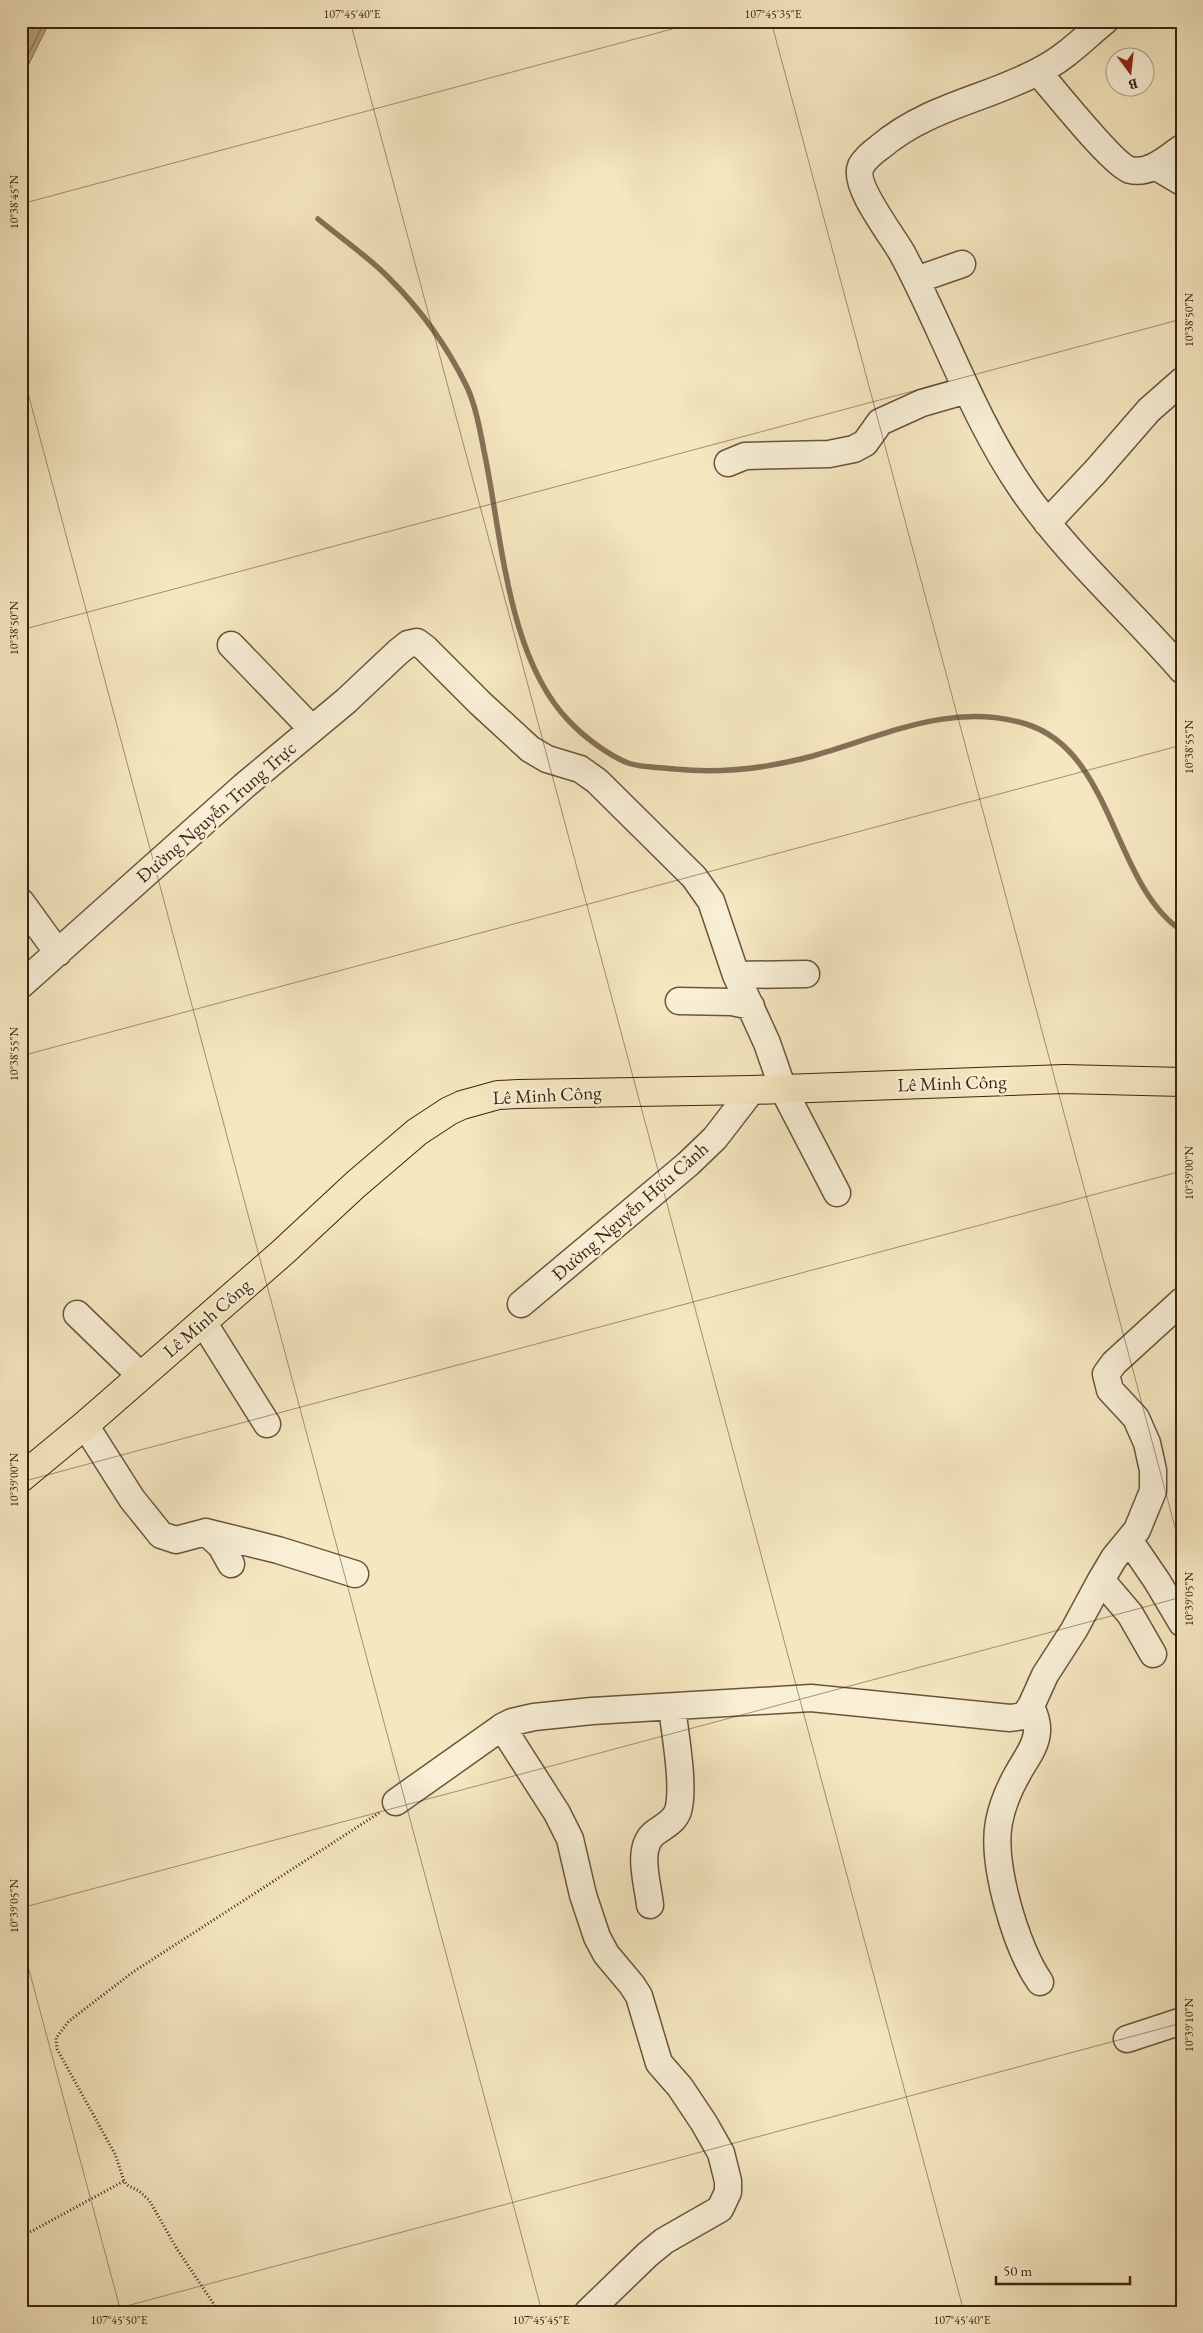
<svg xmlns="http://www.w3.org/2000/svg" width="1203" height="2333" font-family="'EB Garamond',serif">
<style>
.water{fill:#b6a484;stroke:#867056}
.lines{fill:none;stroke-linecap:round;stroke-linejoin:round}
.shore{stroke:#7a644a;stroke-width:1}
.stream{stroke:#867056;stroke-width:5.5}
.minor-casing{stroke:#6b543c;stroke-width:29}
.major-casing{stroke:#3d2310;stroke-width:30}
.path{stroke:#3d2310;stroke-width:3;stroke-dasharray:1 2.5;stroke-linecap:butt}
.minor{stroke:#f8efd6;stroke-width:26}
.major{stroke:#f5e7c0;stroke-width:28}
.ticks{fill:none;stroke:#3d2310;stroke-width:1;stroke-opacity:0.45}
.labels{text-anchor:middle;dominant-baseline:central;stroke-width:4.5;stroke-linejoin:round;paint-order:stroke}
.street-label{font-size:19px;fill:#3d2310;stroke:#f8efd6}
.neatline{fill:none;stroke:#3d2310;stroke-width:2}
.ticks-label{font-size:12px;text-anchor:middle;fill:#3d2310}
</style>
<rect width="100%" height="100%" fill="#f5e7c0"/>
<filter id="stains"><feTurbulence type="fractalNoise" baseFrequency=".004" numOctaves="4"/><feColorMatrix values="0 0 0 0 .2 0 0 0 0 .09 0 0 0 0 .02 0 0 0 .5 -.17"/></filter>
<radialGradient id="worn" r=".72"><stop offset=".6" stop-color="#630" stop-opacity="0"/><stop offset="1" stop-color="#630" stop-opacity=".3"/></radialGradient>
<!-- water -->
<path class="water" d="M21,21h29l-29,59z"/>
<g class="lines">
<!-- shore -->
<path class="shore" d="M21,69l24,-48"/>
<!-- stream -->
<path class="stream" d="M318,219c24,20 51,38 72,60 31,31 58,69 77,108 9,20 13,43 17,64 18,84 23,206 85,270 15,16 39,34 59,42 14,5 32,4 47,6 46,5 93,-1 138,-13 71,-20 138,-55 213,-32 88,27 86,160 156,207"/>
<defs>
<path id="minor" d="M1105,21c-21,17 -40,37 -64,49 -53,29 -113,36 -161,77 -7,5 -15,12 -19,19 -9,19 31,69 41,87 42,78 70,163 120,236 46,67 107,120 160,181
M1038,72c16,18 75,93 92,98 20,5 38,-13 52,-22
M1155,166l27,16
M916,280l46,-16
M728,463l17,-7 84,-2 25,-5 11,-6 15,-21 42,-19 45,-13
M1047,523l48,-51 54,-62 33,-29
M231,645l81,84
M21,902l37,51
M736,975l70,-1
M21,985l223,-199 102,-85 52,-49 10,-8 9,-2 8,6 55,55 50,46 17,10 33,10 17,12 97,96 17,24 25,74 31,68 16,46 54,104
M679,1001l53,1 19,4
M521,1304l167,-140 27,-26 37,-48
M77,1314l64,62
M203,1322l64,102
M85,1425l47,74 29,36 15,5 30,-8 72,18 77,24
M206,1532l15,14 10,18
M1129,1540l28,41 25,42
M1101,1580l29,34 23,40
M1031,1706c3,8 7,17 6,26 -1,15 -12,28 -19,41 -8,14 -16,33 -19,49 -8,41 17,126 41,160
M502,1727l55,86 13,26 13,56 14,42 9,17 26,31 7,11 20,67 21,24 24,36 17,30 7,28v11l-8,17 -56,32 -17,14 -59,57
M396,1802l106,-75 10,-5 22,-5 58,-6 219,-13 199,20 14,-2 7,-10 14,-31 29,-45 27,-50 13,-22 23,-28 16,-39v-21l-6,-27 -11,-25 -26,-28 -4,-16 8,-11 68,-62
M650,1905c-2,-21 -15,-59 6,-73 8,-6 18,-10 22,-21 7,-24 -3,-77 -6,-104
M1127,2039l55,-18"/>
<path id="major" d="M21,1478l64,-53 198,-173 72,-67 62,-53 32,-21 13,-6 36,-10 20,-1 234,-4 312,-11 118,3"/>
</defs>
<!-- minor casing -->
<use href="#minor" class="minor-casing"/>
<!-- major casing -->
<use href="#major" class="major-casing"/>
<!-- path -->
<path class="path" d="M21,2237l103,-56
M219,2312l-42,-63 -28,-49 -10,-9 -12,-6 -3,-4 -9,-27 -58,-105 -1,-11 13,-17 64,-49 246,-159"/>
<!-- minor -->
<use href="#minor" class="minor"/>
<!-- major -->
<use href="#major" class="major"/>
</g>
<!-- ticks -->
<path class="ticks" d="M350,21l614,2291M771,21l411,1532M21,204l681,-183M21,367l521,1945M21,630l1161,-311M21,1056l1161,-311M21,1482l1161,-311M21,1908l1161,-311M21,1940l100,372M104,2312l1078,-289"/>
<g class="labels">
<!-- street labels -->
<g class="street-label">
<text transform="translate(216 812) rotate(-41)">Đường Nguyễn Trung Trực</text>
<text transform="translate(952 1083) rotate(-2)">Lê Minh Công</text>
<text transform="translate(547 1095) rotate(-3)">Lê Minh Công</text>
<text transform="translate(630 1211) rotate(-41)">Đường Nguyễn Hữu Cảnh</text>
<text transform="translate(207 1318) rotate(-41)">Lê Minh Công</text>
</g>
</g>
<!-- margin -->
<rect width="1203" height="2333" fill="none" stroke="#f5e7c0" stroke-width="55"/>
<!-- north arrow -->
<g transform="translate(1130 72) rotate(165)"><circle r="24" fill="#f8efd6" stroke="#ad9d87"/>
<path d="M0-4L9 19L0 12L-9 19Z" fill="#8f2418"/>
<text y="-8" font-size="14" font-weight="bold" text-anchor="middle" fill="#3d2310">B</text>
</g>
<!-- scale -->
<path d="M996 2276v8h134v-8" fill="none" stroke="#3d2310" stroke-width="2.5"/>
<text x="1003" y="2276" font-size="15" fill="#3d2310" stroke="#f8efd6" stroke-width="4" paint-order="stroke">50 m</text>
<rect x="28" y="28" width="1148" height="2278" class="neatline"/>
<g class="ticks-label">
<text x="352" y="18">107°45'40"E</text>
<text x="773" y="18">107°45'35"E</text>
<text transform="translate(14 202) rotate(-90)" y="4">10°38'45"N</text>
<text transform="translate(1189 320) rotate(-90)" y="4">10°38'50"N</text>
<text transform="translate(14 628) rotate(-90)" y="4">10°38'50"N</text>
<text transform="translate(1189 747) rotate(-90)" y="4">10°38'55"N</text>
<text transform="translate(14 1054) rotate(-90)" y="4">10°38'55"N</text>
<text transform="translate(1189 1173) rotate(-90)" y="4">10°39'00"N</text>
<text transform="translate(14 1480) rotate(-90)" y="4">10°39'00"N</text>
<text transform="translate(1189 1599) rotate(-90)" y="4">10°39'05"N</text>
<text transform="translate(14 1906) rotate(-90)" y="4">10°39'05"N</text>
<text transform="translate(1189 2025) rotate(-90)" y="4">10°39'10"N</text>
<text x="119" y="2324">107°45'50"E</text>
<text x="541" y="2324">107°45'45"E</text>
<text x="962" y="2324">107°45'40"E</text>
</g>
<rect width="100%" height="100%" filter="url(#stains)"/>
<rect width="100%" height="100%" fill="url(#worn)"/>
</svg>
